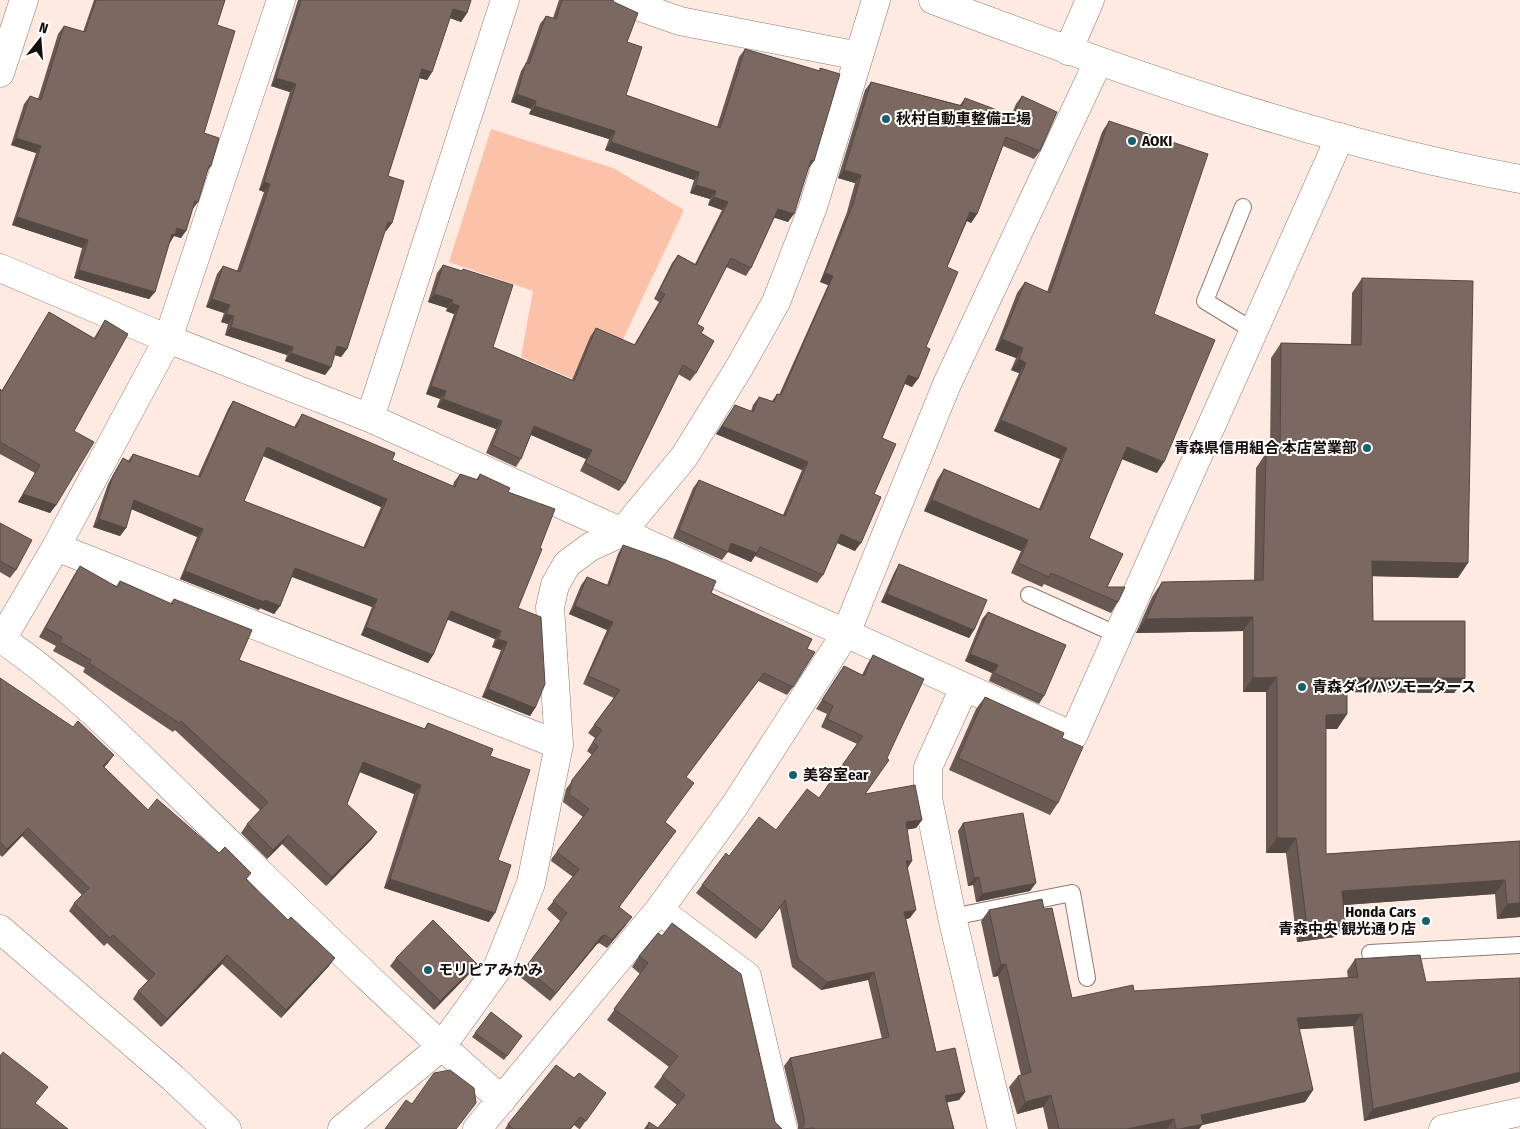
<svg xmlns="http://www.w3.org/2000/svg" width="1520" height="1129" font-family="'Fira Sans Condensed','Noto Sans JP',sans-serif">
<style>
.green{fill:#fbc1a9}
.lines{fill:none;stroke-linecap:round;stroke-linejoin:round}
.service-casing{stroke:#8c7a73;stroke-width:18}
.minor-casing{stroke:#8c7a73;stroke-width:29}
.tertiary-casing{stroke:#8c7a73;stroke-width:29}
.service{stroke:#fff;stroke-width:16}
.minor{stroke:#fff;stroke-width:28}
.tertiary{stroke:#fff;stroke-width:28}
.wall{fill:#695953;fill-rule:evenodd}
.shaded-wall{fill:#554944}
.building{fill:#7a6861;stroke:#554944;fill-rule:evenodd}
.poi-dot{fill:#15626c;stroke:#fff;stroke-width:2}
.labels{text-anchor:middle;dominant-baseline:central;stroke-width:4;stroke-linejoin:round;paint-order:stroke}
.poi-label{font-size:15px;font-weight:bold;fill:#140d0b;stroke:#fff;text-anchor:start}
</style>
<rect width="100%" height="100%" fill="#feeae1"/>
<!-- green -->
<path class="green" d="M491,129l122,39 71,42 -85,180 -78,-33 12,-66 -84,-29z"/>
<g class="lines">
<defs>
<path id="service" d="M1243,207l-38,94 49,30
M1029,595l89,40
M952,917l120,-24 15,85
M1370,953l150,-8"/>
<path id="minor" d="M620,0l60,21 179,35
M1068,51l22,-51
M0,268l168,71 202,79 703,318 267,-599
M370,418l135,-418
M56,547l503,198
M0,638c71,48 133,112 195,172 101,98 201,197 307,290
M2,639l54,-92 112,-208 113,-339
M964,688l-36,79v31l24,119 50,212
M659,910l88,66 36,153
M0,929l173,149 54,51
M342,1129l99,-82 55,-76 35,-88 28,-138 -9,-138 5,-22 12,-21 23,-17 31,-14 63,-76 55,-89 37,-66 37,-95 63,-207
M477,1129l182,-219 76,-105 111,-172 101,-249 151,-322
M1443,1129l77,-17"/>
<path id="tertiary" d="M933,0c191,72 385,142 587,179
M0,73l24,-73"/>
</defs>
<!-- service casing -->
<use href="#service" class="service-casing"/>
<!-- minor casing -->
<use href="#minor" class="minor-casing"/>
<!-- tertiary casing -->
<use href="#tertiary" class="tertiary-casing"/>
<!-- service -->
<use href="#service" class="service"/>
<!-- minor -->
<use href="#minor" class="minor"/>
<!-- tertiary -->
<use href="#tertiary" class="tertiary"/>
</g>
<!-- wall -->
<path class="wall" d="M94,0h131l-8,25 -13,108 7,33 -4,5 -26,67 -7,-2 -5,6 -14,50 -6,7 -75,-21 8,-30 -70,-23 24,-72 -25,-8 13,-41 6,-8 8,3 20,-65 6,-8 19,6z
M298,0h173l-4,13 -6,9 -11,-4 -18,54 -5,8 -8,-2 -31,98 4,47 -6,8 -1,-1 -38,119 -6,8 -6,-2 -4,12 -6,8 -40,-14 2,-6 -62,-20 3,-11 -7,-2 3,-9 -18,-6 11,-33 6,-8 14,5 27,-79 -5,-2 31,-98 -19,-6z
M559,0h54l14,42 -1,53 91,32 22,-70 6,-8 74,22 1,-3 -12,101 -20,53 -14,-5 -23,51 -5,8 -20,-9 -29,57 4,9 -5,40 -6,8 -12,-7 -53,109 -6,8 -39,-20 6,-12 -55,-24 -10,24 -5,8 -30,-14 10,-24 -59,-22 3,-8 -14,-5 28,-80 -8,-3 1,-3 -19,-6 9,-29 6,-8 19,6 1,-2 30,78 79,33 18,-43 6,-9 38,17 25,-43 -5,-3 18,-36 6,-8 17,9 27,-54 -14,-5 2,-6 -20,-6 4,-13 -89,-30 4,-11 -80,-25 2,-5 -20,-7 10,-31 5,-8 14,-39 6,-8 7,2z
M871,82l89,23 5,-7 46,18 5,-12 6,-8 18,55 -6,8 -31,-13 -26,68 -6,9 -4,-2 -20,46 -21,80 -14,40 -7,-3 -23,54 -8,56 -19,57 -18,-8 -14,32 -6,8 -62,-27 -4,6 -23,-10 -6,8 -49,-22 20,-50 6,-8 84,35 19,-45 -86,-36 19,-29 16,6 2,-6 6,-8 13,4 5,-7 2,1 49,-110 -8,-3 27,-70 8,-29 -17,-5 27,-88z
M1109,121l45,193 3,159 -35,-14 -33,79 18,49 11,15 -7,11 -67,-29 -2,3 -31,-14 10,-22 -97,-40 13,-31 7,-11 95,40 21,-50 -66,-28 25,-58 -8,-3 5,-12 -21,-8 22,-57 8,-11 22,10 55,-160z
M1362,278l96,300 -86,-2 1,45 92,57 -11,15 -107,-1v22l-10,15h-11v125l194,-13v76l-23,2 -2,-25 -152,11 2,18 -10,14 -38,5 -11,-89h-20v-161h-23v-61l-107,2 16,-36 10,-15 92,-1 2,-113 10,-15 4,1 1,-96 10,-15 70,1 1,-51z
M49,312l45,26 11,-18 -31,111 -18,74 -6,8 -32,-11 17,-29 -35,-19v-65l2,1 42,-70z
M233,401l61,26 3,-5 5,-8 90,46 61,26 1,-4 6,-8 16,6 4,-6 28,18 10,116 17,100 -5,8 -48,-19 19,-47 -9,-3 3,-8 -47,-20 -15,36 -5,8 -67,-28 11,-28 -80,-30 -12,29 -6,8 -14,-6 -1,2 -79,-31 17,-42 -66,-28 -5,19 -6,8 -27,-9 15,-43 10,-18 5,-8 5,3 5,-7 65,22 30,-67zM263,456l118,51 -18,41 -119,-47z
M0,523l16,47 -6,8 -10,-6z
M623,545l88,48 96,56 -14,38 -6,8 -29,-14 -72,96 -21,46 11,8 -57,76 7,18 -19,23 -8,-5 -2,1 -47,57 -31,-25 41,-55 -13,-12 26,-32 -22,-16 1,-3 31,-41 -20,-15 3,-13 26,-34 -5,-4 8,-13 -7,-5 26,-35 -31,-14 24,-54 -38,-16 12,-29 6,-8 20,8 11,-31z
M899,564l75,66 -5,8 -88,-36 13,-29z
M80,566l36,21 4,-6 50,23 4,-5 65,61 185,69 4,-6 62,33 8,104 -9,62 -105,-34 30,-94 -54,-22 -13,32 30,28 -6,8 -45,46 -44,-42 -15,15 -26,-26 6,-9 13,-14 -85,-80 -2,2 -90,-60 2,-4 -32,-17 3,-5 -17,-9 35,-62z
M988,612l56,84 -5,8 -50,-23 3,-8 -27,-12 17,-42z
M873,655l-8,139 57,26 -6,8 -9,1v38l3,51 -4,1 30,133 29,40 -6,8 -12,2 7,27h-156v-4l-14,-59 6,-8 92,-19 -14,-59 -47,10 -29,-23 -12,-59 -24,31 -60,-46 6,-8 27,-29 47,-26 43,-32 38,-54 -36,-17 6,-13 -11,-5 28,-43 18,9 6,-12z
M0,678l108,85 -4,4 44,43 99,69 82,87 -48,52 -59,-54 -61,63 -28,-28 5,-8 10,-10 -41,-38 -3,3 -35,-35 5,-8 8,-8 -60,-59 -20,21 -2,-2z
M985,697l77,41 -4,65 -8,12 -101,-45 27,-61z
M963,823l67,68 -54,11 -3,-17 -5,1 -10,-55z
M1044,909l28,89 62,-7 214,-13 -1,-7 8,-12 71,23 93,100 -155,39 -11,-95 -54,3 14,61 -8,12 -103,23 -3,4h-151l-5,-22 -26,7 -8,-27 9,-11 3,-1 -23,-99 -5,1 -12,-56 8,-11z
M658,933l117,189 7,7h-138l5,-7 9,6 19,-23 -23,-18 15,-20 -62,-47 33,-46 -8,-7 7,-11z
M396,958l75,14 -37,38 -44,-44z
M491,1012l31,24 -18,24 -32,-23z
M574,1078l32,15 -26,36h-1l-5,-4 -3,4h-66l3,-5z"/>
<!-- shaded-wall -->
<path class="shaded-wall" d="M453,9l14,4 -6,9 -14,-5z
M422,69l10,3 -5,8 -11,-3z
M276,78l20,6 -6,8 -19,-6z
M517,94l19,7 -5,8 -20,-7z
M535,106l80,25 -6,8 -80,-25z
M16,138l25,8 -5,7 -25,-8z
M611,142l88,30 -5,8 -89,-30z
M811,160l3,1 -6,8 -3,-1z
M844,170l17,5 -6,8 -17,-5z
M264,182l6,2 -6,8 -5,-2z
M696,185l20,6 -6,8 -20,-6z
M714,197l14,5 -6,8 -14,-5z
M195,201l3,1 -6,8z
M778,209l16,5 -6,8 -16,-5z
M970,212l7,2 -6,9 -6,-3z
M17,217l71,23 -6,8 -70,-23z
M388,222l4,1 -6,8 -4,-1z
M177,228l9,3 -5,7 -7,-2 -4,7 -4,-2 6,-7z
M79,270l76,22 -6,7 -75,-21z
M825,273l8,3 -5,9 -8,-3z
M434,294l19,6 -6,8 -19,-6z
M212,299l18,6 -6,8 -18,-6z
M452,303l7,3 -5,8 -8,-3z
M226,314l8,2 -6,8 -7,-2z
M231,327l62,20 -6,8 -62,-20z
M1002,339l21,9 -7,10 -21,-8z
M337,346l10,3 -6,8 -9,-3z
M291,353l40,14 -6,8 -40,-14z
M1019,359l7,4 -7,10 -8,-3z
M908,375l10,4 -6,8 -9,-4z
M431,386l15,5 -6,8 -14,-5z
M443,399l59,22 -6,8 -59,-22z
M1001,420l66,28 -7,11 -66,-28z
M534,426l58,24 -6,9 -57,-25z
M722,426l86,36 -6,8 -86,-36z
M267,447l120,52 -6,8 -120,-52z
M1127,447l37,15 -7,11 -38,-15z
M23,494l33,11 -6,8 -32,-11z
M134,500l69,29 -6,8 -68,-29z
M932,500l96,40 -7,11 -97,-40z
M99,519l27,9 -6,8 -27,-9z
M841,534l20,9 -6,8 -20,-9z
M731,543l26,10 -6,9 -25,-11z
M1372,561l96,2 -10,15 -96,-2z
M295,568l82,31 -5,8 -82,-31z
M185,571l95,35 -6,8 -14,-6 -1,2 -79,-31z
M887,594l87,36 -5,8 -88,-36z
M575,606l38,16 -6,8 -38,-16z
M451,611l50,20 -6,8 -49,-20z
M1253,617l-10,14 -107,2 10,-14z
M366,627l67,28 -5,8 -67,-28z
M498,639l9,3 -6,8 -9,-3z
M970,654l28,11 -6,8 -27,-12z
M1277,677l-11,15h-23l10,-14z
M1347,678h118l-11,15 -118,-1z
M488,689l47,19 -5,8 -48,-19z
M1347,714l-10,15h-21l10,-14z
M114,755l-6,8 -11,12 6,-9z
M363,762l58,23 -7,9 -57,-23z
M922,820l-6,8 -16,3 6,-9z
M28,828l-6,8 -20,21 5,-8z
M377,832l-6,8 -45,46 6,-9z
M288,835l-6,9 -15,15 6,-9z
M1277,838h19l-10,15h-20z
M906,861h6l-5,8z
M979,877l-6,8 -5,1 6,-8z
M390,879l105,34 -6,9 -105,-34z
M1505,880l-10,14 -164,12 11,-15z
M1036,883l-6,8 -54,11 6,-8z
M1520,903v14l-23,2 10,-15z
M916,910l-6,8 -12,3 6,-9z
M632,917l-6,8 -19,23 5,-8z
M1345,923l-10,14 -38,5 10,-15z
M605,935l-6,8 -2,1 -47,57 6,-8 46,-57z
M227,955l-5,9 -61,63 6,-8z
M335,958l-6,8 -48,52 5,-8z
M477,964l-6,8 -37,38 6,-9z
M1006,964l-8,12 -5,1 8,-12z
M874,972l-6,8 -47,10 6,-8z
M1362,1014l-9,12 -65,4 9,-12z
M1520,1072v9l-1,1 -155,39 9,-12z
M1313,1090l-8,12 -103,23 -3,4h-19l21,-14z
M965,1092l-6,8 -19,4 5,-8z
M1051,1095l-8,12 -26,7 8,-12z
M1174,1119l-7,10h-40z"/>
<!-- building -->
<path class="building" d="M96,0h129l-8,25 18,6 -31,102 15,5 -8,28h-2l-11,36 -3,-1 -9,30 -9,-3 -2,7 -3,-1 -17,58 -76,-22 9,-30 -71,-23 24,-71 -25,-8 14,-42 11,4 23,-74 21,6z
M301,0h170l-4,13 -14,-4 -21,63 -10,-3 -34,107 16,5 -12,42 -4,-1 -41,127 -10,-3 -6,21 -40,-14 2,-6 -62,-20 3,-11 -8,-2 4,-9 -18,-6 11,-33 17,6 30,-88 -6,-2 32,-98 -20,-6z
M562,0h51l1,2 24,11 -11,29 15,5 -16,48 94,33 25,-79 75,22v-3l20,6 -26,87 -3,-1 -17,54 -16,-5 -27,59 -20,-10 -34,66 7,4 -3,5 13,8 -18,32 -13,-8 -58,118 -40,-20 7,-13 -58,-24 -13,33 -29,-14 10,-24 -59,-22 3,-8 -15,-5 28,-80 -7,-3 1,-3 -19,-6 9,-29 19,6 1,-2 50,16 -20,62 81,34 22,-53 39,17 30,-51 -6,-3 19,-36 18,10 32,-63 -14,-5 2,-6 -20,-6 3,-13 -88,-30 4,-11 -80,-25 1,-5 -19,-7 9,-31 3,1 17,-48 10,3z
M871,82l91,24 3,-8 48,18 9,-20 35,16 -17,39 -34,-14 -29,77 -7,-2 -23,55 11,5 -32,75 4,2 -12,30 -10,-4 -26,63 14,6 -22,50 7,3 -20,46 -20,-9 -18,41 -63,-28 -3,6 -26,-10 -3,9 -49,-22 20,-50 86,36 23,-54 -86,-36 13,-21 18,7 6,-15 15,5 3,-8 4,1 52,-119 -8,-3 28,-69 8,-29 -17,-5z
M1109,121l99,33 -54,160 61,26 -51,122 -37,-15 -38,91 34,16 -16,33h18l-7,15 -67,-29 -2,4 -31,-14 10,-23 -96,-40 12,-31 97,41 26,-62 -66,-28 25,-57 -7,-4 4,-11 -21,-9 23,-57 25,11z
M1362,278l111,3 -5,282 -96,-2 1,60h92v57h-118v36l-21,1v139l194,-13v62l-13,1 -2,-24 -163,11 3,32 -38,4 -11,-89h-19v-161l-24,1v-61l-107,2 16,-37 101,-2 3,-127 14,1 1,-111 80,2z
M49,312l46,27 10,-19 23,14 -54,97 20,11 -38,63 -33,-11 17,-29 -40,-23v-53l2,2z
M233,401l63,27 6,-14 93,39 -3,7 63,27 5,-13 18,6 2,-6 30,14 -2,4 47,17 -15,39 2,1 -24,59 23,9 4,67 -10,24 -47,-19 19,-47 -9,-3 3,-8 -50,-20 -18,44 -67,-28 11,-28 -82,-31 -15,38 -15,-6 -1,2 -79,-31 18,-42 -69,-29 -8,28 -27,-9 14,-43 10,-18 7,4 3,-8 67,23zM267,447l120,52 -22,49 -121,-47z
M0,523l32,17 -16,30 -16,-9z
M623,545l43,15 50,21 -5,12 101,46 -5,10 8,3 -22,35 -29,-14 -78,104 8,6 -29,39 11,9 -57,76 13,10 -20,23 -7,-5 -3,1 -46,57 -31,-25 42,-55 -14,-12 26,-32 -22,-17 1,-2 31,-41 -20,-15 3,-14 26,-33 -5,-5 9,-12 -8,-5 26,-35 -32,-14 25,-54 -38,-16 12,-29 22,9z
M899,564l88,36 -13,30 -87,-36z
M80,566l37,21 3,-6 52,23 2,-5 78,31 -13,30 186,69 3,-6 65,26 -3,7 40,14 -32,90 13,5 -16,48 -105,-34 31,-94 -58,-23 -16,42 30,28 -45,45 -44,-42 -15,15 -26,-26 21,-22 -87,-81 -2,2 -90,-60 2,-3 -31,-18 2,-5 -17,-9z
M988,612l78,33 -22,51 -50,-23 4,-8 -28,-11z
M873,655l51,24 -37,79 2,2 -24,34 50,-9 7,35 -16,2 6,39h-6l10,49 -12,2 32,140 19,-4 10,44 -20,4 9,33h-140v-1l-13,1 3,-4v-8l-14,-59 99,-21 -15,-65 -47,10 -29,-23 -13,-59 -23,31 -60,-46 24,-32 3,3 30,-39 17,13 31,-41 12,9 44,-62 -36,-17 6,-13 -11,-6 22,-34 20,10z
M0,678l73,49 5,-6 36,34 -11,11 45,44 9,-11 62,54 6,-6 26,26 -5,6 42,41 3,-3 44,41 -49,52 -59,-55 -60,64 -29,-28 17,-17 -42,-39 -3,3 -36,-35 15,-15 -61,-60 -21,21 -7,-7z
M985,697l79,36 -2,5 21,9 -25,56 -100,-45z
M1023,813l13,70 -54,11 -3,-17 -5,1 -11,-55z
M1042,899l2,10 8,-1 20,90 61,-13 1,6 224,-14 -3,-18 65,-4 6,27 94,-4v94l-147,37 -11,-95 -65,4 16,72 -112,25 2,9 -23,5h-4l-2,-10 -47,10h-68l-8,-34 -26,7 -7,-26 13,-4 -25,-108 -5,1 -12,-55z
M433,920l44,44 -37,37 -44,-43z
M672,923l69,51 34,148 7,7h-135l2,-7 9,6 27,-33 -23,-19 16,-20 -64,-47 34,-46 -9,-7 19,-23 4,3z
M491,1012l31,24 -15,20 -32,-23z
M3,1052l45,35 -13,16 33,26h-68v-73z
M556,1065l18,13 5,-5 27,20 -20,28 -6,-4 -10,12h-57l-5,-5z
M450,1070l24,18 2,15 -20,26h-71l21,-29 6,4 22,-31z"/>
<!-- markers -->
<g class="poi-dot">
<circle cx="886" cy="119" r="5"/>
<circle cx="1132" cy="141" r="5"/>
<circle cx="1367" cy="448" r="5"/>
<circle cx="1302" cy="687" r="5"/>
<circle cx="793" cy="775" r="5"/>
<circle cx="1426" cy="921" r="5"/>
<circle cx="428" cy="970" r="5"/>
</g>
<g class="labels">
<!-- poi labels -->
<g class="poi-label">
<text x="896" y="119">秋村自動車整備工場</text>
<text x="1142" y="141">AOKI</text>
<text x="1357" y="448" text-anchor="end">青森県信用組合 本店営業部</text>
<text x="1312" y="687">青森ダイハツモータース</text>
<text x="803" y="775">美容室ear</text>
<text x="1416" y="912" text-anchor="end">Honda Cars<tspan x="1416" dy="17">青森中央 観光通り店</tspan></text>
<text x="438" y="970">モリピアみかみ</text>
</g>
</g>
<!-- north arrow -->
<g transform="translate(40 40) rotate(17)" stroke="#ffffff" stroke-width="4" paint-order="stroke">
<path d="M0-4L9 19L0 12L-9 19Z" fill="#140d0b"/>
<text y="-8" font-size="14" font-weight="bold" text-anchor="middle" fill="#140d0b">N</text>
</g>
</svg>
